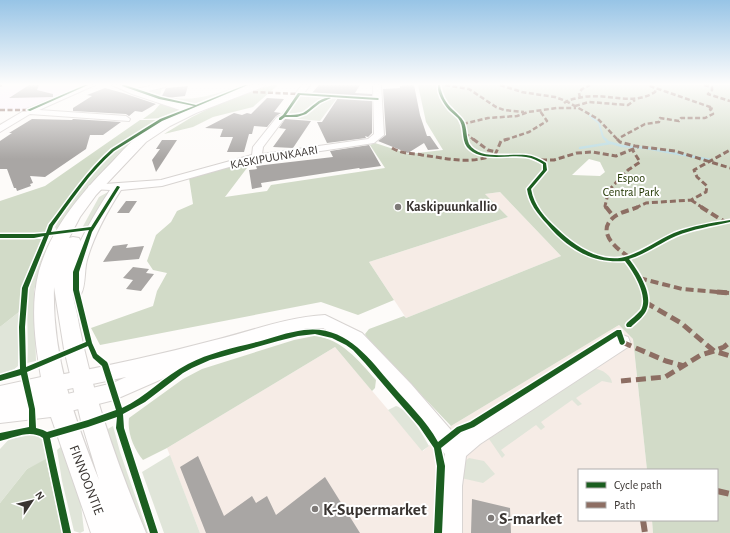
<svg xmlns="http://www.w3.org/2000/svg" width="730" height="533" font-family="'Alegreya Sans',sans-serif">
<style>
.built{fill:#f6ece6}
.education{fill:#fcf2fc}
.green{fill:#e0e5d9}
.forest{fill:#d2dbc8;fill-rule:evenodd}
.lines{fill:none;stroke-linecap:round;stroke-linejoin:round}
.stream-far1{stroke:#bddce2;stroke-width:2}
.stream{stroke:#bddce2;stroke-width:2.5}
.building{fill:#a9a6a4}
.minor-casing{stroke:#d8d4d2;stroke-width:2}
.major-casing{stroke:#d8d4d2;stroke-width:2}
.minor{fill:#fffefe;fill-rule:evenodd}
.major{fill:#fffefe;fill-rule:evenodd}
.quiet-far4{stroke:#8d6e63;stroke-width:2.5;stroke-dasharray:5 2.5;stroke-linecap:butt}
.quiet-far3{stroke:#8d6e63;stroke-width:3;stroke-dasharray:6 3;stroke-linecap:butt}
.quiet-far2{stroke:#8d6e63;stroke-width:4;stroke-dasharray:8 4;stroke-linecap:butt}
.quiet-far1{stroke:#8d6e63;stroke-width:5;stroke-dasharray:10 5;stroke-linecap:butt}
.quiet{stroke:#8d6e63;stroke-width:6;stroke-dasharray:12 6;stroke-linecap:butt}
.cycleway-casing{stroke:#fff;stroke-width:3}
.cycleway{fill:#1b5e20;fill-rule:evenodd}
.poi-dot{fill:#7e7a78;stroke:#fff;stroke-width:1.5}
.labels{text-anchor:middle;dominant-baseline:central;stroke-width:4;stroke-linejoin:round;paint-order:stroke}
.far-street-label{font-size:12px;fill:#3a3532;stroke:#fff}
.far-park-label{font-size:12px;fill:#243804;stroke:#fff}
.poi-label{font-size:14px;font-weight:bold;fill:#3a3532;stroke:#fff;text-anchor:start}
.street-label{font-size:14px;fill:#3a3532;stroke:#fff}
.near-poi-label{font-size:17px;font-weight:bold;fill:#3a3532;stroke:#fff;text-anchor:start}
</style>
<rect width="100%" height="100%" fill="#fdfbf9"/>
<!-- built -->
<path class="built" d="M500,192l61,64 -155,62 -37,-56 139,-45 -23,-23z
M619,325l14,14 14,131h-68v50h73l1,13h-453l-33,-85 168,-101 88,104 28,-25z"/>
<!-- education -->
<path class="education" d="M5,85h81l-60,26 -26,-2v-22z"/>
<!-- green -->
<path class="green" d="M163,85l-3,10c30,9 53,0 81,-10h5l-51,19 -32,-6 -20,-7z
M312,95l63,3v1l-38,-1 -17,23 -41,-4 16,-21 10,1z
M126,144l8,1 -69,82 -9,2 -1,-2c14,-25 30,-49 50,-69 6,-5 14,-10 21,-14z
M108,192l-2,4 3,2 -21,30h-6l17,-31z
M59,238l-20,37 -5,15 2,71 -9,2c3,-26 -3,-52 3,-78 4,-16 14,-31 21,-46z
M19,312l-1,54 -6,5 -12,3v-47z
M595,369c7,0 17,7 17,14l-10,-2 -26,17 6,6 -4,2 -6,-6 -31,22 4,5 -4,3 -5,-5 -35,25 4,5 -3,3 -13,-19z
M396,406c12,3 27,29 33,40l-7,5 -34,-41z
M113,426l7,26 28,81h-6l-36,-103z
M33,433l13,9 4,16 -23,11 -27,34v-54l11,-12z
M63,445l16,42 5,44 -4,2 -6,-2 -12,-50 -5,-31z
M170,455l30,78h-36l-22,-61z
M469,458l15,3 11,13 -12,9 -22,-5c2,-7 1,-16 8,-20z"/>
<!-- forest -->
<path class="forest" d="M272,85h6l-25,22 -40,10 -20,10 -29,7 28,-17 26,-13z
M418,85h312v448h-77l-1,-13h65v-50h-70l-14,-131 -14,-14 -168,101 -83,-87 -3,-5 4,-5 35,-13 2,2 155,-62 -61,-64 -15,2 23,23 -139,45 25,38 -36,15 -37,-13 -221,43 -9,-17 62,-22 4,-15 10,-18 -14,-3 -6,-9 9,-26 15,-13 6,-11 16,-7 -4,-26 64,-18 -28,37 42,-6 4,-6 114,-17 -15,-23 5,-2 34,11 34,-4 -17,-28zM589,159l11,3 5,10 -5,4 -28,-1z
M161,103l20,8 -17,7 -21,1 11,-8z
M140,120h19l-52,33 -23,25 -38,54 -23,4 -23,-2v-33l45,-15z
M40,237l2,1 1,3c-10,23 -21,45 -24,71l-19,15v-89l18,1z
M314,336c27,2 45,25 62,44l-1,8 -3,3 -37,-44 -168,101 -24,12c-9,-11 -16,-27 -14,-42l54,-39 19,-10 92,-29z
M46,459l16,74h-62v-30l27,-34z"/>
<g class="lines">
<!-- stream-far1 -->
<path class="stream-far1" d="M590,116l9,7 4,14 3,3"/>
<!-- stream -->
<path class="stream" d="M605,139l3,3 14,4 24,2 65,12
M580,148l31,-5"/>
</g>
<!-- building -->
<path class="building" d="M29,85h10l-2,5 16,4v3l-44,1z
M319,85h41l-5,8 17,1v39l-4,4 -3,-1 1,2 -39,5 -10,-21h5l18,-27 -28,-2z
M405,85h9l6,30 7,21h3l9,13 -11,1 -4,-7 -16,10 -30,-12 8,-6 -3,-46 17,-1v-2z
M188,86l-3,10 -19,2 -4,-2 4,-8z
M105,88l18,5 33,11 -14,8 -7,-1 -6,5 -3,-2 -53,-3v-3l19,-12 -5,-1z
M267,98l17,1 -10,13 7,1 -5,3 -9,11 -13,-1 -2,8h-3l-5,18h-17l6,-15h-13l3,-8 -18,-1 29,-15 8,2 5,-2 4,1z
M32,119l40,1 1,-1 48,3 -18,13h-13l-4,14 -41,28 -15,-1 3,7 -3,1 1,2 -14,5 -1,-3h-2l-7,-19h-7v-28l12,-8h-3z
M285,119l26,2 -18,27 -20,-1 13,-18 -7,-1z
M162,140h15l-21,32 -4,-12 8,-11h-4z
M369,145l12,21 -21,3 -1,-1 -98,15 1,4 -10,2 -3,-19 8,-1 -1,-3 77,-9 -3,-6z
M126,201h11l-8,12h-12z
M128,244l-2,4 18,-2 -5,13 -36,3 10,-16z
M133,267l16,2 -3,4 8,1 -13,17 -15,-2 7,-9 -10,-2z
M198,456l26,60 28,-20 4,7 11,-7 9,19 49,-38 35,56h-154l-26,-66z
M472,499l38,9 1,25h-40z"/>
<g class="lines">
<defs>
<path id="minor" d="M85,85h10l-56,25 87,6 4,3 -1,2 -99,-7 -30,18v-7l27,-16z
M112,85h11l13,4 18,-4h12l-1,2 -21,5 51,17 1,2 -1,2h-6l-57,-19z
M302,85h8l-8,11h-6l-1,-2z
M373,85h8l3,50 -10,8 -127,19 -85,24 -41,4c-14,22 -27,45 -34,70 -3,11 -1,25 -6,34l-5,2 -5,-2c-13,-23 26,-84 39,-104l-20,-1 -2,-2 2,-2 71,-5 91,-25 1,-8 24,-30 3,-1 4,3 -21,28 -1,7 106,-15 6,-5z
M325,315l37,18 49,51 46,53 9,-7 150,-93 6,-2 6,2 2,5 -2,5 -148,97 -14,12 -4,30v47h-24l2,-47 5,-32 -46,-58 -49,-53 -27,-15h-16l-111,32 -2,5 -80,35 -55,14 -7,-3 -2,-6 2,-6 7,-3 54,-13 13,-6 -72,15 -6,-2 -3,-6 3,-6 6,-2c54,-10 108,-22 161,-36 36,-9 73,-23 110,-25z"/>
<path id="major" d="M252,85h13l-2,2 -67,26 -26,13 -24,16 -50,53 -16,22 -11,21 4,-1 6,1 2,4c-5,12 -11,24 -10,38 0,14 6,30 8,45 14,71 39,141 67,208h-55l-40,-116 -51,6v-37l41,-9c-6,-34 -11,-72 -2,-106 12,-43 43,-79 74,-110 9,-10 19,-21 31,-29 32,-22 71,-34 108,-47zM54,287l10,62 17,72 18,59c-25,-63 -47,-124 -45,-193z"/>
</defs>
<!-- minor casing -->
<use href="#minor" class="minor-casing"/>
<!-- major casing -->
<use href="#major" class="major-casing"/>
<!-- minor -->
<use href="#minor" class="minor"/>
<!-- major -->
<use href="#major" class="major"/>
<!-- quiet-far4 -->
<path class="quiet-far4" d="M445,85l24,4 27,18 8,3 20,2
M500,85l22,7 33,5 11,4 32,18 20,21
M704,85l8,2v3l-4,4 22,7
M0,86l2,-1
M253,92l46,2
M580,98l-1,-5 3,-4 8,-4
M564,103c4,-3 9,-4 14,-5 27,-7 53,9 77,-6l1,-3
M575,106l14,-4 39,3 7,-5
M0,110h29
M463,124l25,-6 29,-2 11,-4 29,-4h19
M465,133l9,7
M621,137l24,-13 14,-2 1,-4 19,3 2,-3h24l8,-4 -3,-5 3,-1 -66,-23
M505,140l24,-8 18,-11 -7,-10"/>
<!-- quiet-far3 -->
<path class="quiet-far3" d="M473,139l15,11 8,2
M617,139l3,3 15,4 40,5 55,17
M392,148c10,6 19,5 30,7 23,3 43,9 66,2
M495,155l6,-14 7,-2
M541,160h13l23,-7 15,-1 24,4 22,-9
M691,200l12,8
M606,208l-1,-2 4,-16 19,-20 12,-8 -8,-13
M635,208l11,-5 45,-3 15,-8 1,-6 -10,-9 -3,-7 36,-20"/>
<!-- quiet-far2 -->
<path class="quiet-far2" d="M606,207l8,10
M701,207l24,15
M629,257c-12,-8 -34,-25 -15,-40 6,-5 17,-7 24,-10
M639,278l43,11 47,4"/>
<!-- quiet-far1 -->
<path class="quiet-far1" d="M717,292l13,1
M645,302l36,21 33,28 10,-4 6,-5
M622,342l44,19 18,5
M621,381l44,-4 36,-22 13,-4 16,5"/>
<!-- quiet -->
<path class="quiet" d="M717,491l13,3
M643,520l2,13"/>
<defs>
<path id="cycleway" d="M85,85h3l-58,26 -3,-1z
M122,85h3l36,12 35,8 49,-20h3l-86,36 -48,30c-24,21 -42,49 -61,75l-2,6 40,-5 26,-41h1l2,1 -28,45 -13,40v18l13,53 5,11 10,8 1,2 14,44c24,-11 42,-32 66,-44 21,-11 45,-16 69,-22 15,-4 31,-10 47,-12 42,-5 64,27 88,55 16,19 34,35 46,57l19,-15 13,-5 147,-92h4l4,12 -1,2 -2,1 -2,-1 -3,-8 -143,91 -13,5 -20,16 4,18 -3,67h-8l3,-67 -3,-18 -15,-22 -31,-36 -23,-27 -12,-13 -7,-5 -14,-7 -17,-4 -17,2 -20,5 -68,19 -18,8 -9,5 -38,29 -22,12 1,14 34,105h-8l-34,-105 1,-11 -29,10 -38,11 21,95h-8l-20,-95c-13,-9 -29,0 -43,3v-8l29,-6v-18l-8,-34 -21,6v-6l20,-6 -1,-42 3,-39 22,-52 -10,2h-34v-4h34l12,-1 3,-8c20,-26 38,-54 63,-76l48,-30 34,-13 -35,-7 -37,-13zM89,230l-16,42v18l13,52 -60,25 -1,-40 3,-39 21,-53zM88,346l5,12 9,8 14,44 -28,10 -41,12 -4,-2 -7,-2 -1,-19 -8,-37z
M438,85h2c1,9 6,19 13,25 4,4 8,7 11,12 3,7 2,15 5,22 11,17 40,9 57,11 8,1 14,4 20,8l1,7 -16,19c3,17 14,29 26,40 17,17 46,36 71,27 16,-5 30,-16 46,-23 18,-7 37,-10 56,-13v2c-18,4 -37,7 -54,14 -16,7 -30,18 -47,23 10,13 25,36 17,52 -3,6 -10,11 -15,16h-4l-1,-2 1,-2c4,-4 10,-8 14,-13 8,-14 -8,-39 -16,-49 -33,3 -58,-13 -78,-37 -10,-11 -18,-21 -20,-35l16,-19v-6c-5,-3 -10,-6 -17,-7 -17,-3 -46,6 -59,-10 -6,-8 -2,-21 -9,-29 -3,-3 -6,-5 -9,-8 -6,-7 -12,-17 -11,-25z
M298,93l80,5 1,1 -1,1 -78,-5 -14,20c6,0 11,0 17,-2 9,-5 17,-17 28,-15l-11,5 -14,11 -9,3h-12l-4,3h-2v-2l4,-3z"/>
</defs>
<!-- cycleway casing -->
<use href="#cycleway" class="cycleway-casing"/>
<!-- cycleway -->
<use href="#cycleway" class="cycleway"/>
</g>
<!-- sky -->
<linearGradient id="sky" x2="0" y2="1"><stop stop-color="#97c4e6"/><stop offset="0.53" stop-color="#fefdfc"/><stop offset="1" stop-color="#fefdfc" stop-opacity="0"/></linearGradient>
<rect width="730" height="159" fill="url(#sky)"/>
<!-- markers -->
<g class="poi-dot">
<circle cx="398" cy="207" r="4"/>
<circle cx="315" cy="509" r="4"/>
<circle cx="491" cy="518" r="4"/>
</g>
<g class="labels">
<!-- far-street labels -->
<g class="far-street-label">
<text transform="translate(274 157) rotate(-10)">KASKIPUUNKAARI</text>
</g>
<!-- far-park labels -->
<g class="far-park-label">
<text x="631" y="178">Espoo<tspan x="631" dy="14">Central Park</tspan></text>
</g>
<!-- poi labels -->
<g class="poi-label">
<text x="406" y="207">Kaskipuunkallio</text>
</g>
<!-- street labels -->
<g class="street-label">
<text transform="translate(86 480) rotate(69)">FINNOONTIE</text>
</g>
<!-- near-poi labels -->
<g class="near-poi-label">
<text x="323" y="509">K-Supermarket</text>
<text x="499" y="518">S-market</text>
</g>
</g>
<!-- legend -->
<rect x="578" y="469" width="140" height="52" fill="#ffffff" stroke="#b0aead"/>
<rect x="586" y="482" width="20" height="6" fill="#1b5e20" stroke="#b0aead"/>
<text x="614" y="489" font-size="12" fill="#3a3532">Cycle path</text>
<rect x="586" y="502" width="20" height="6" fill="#8d6e63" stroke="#b0aead"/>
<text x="614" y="509" font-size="12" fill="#3a3532">Path</text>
<!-- north arrow -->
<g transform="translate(32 501) rotate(55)" stroke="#ffffff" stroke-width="3" paint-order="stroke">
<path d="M0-3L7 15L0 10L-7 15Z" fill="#3a3532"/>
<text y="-6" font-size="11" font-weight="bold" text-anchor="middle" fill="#3a3532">N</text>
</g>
</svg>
